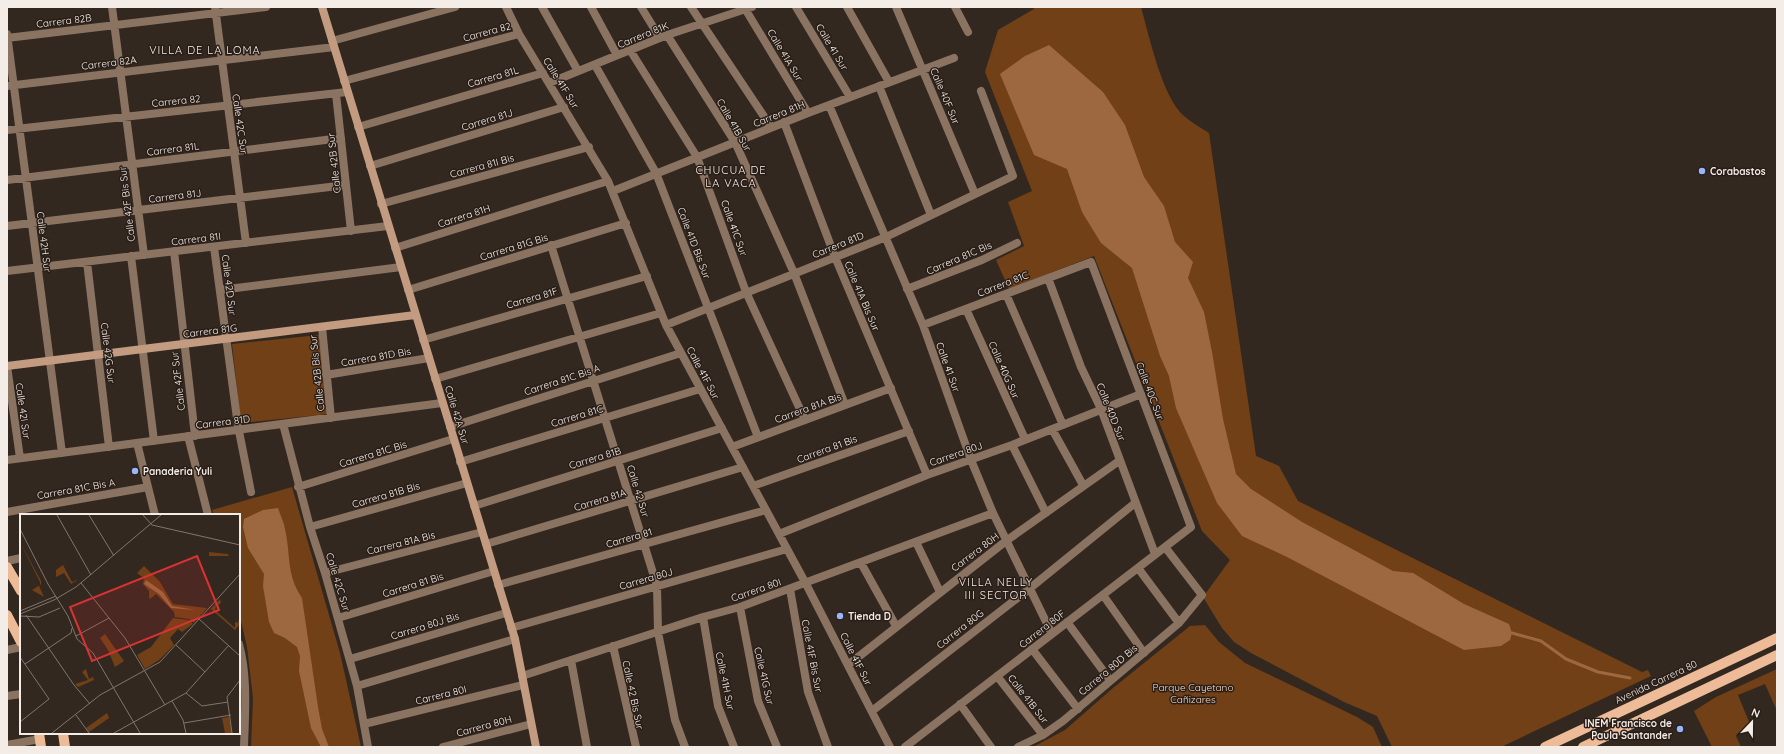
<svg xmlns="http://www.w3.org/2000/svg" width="1784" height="754" font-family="Quicksand,sans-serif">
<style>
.green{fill:#714016}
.water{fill:#9d6840}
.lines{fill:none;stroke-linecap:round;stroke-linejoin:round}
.stream{stroke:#9d6840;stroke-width:3}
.street{stroke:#8b7362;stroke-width:8}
.secondary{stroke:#c29b80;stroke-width:8}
.primary{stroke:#edbb97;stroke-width:10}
.poi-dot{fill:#98b5fd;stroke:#291e17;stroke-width:1.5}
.labels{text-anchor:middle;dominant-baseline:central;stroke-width:3;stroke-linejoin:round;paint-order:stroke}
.street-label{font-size:10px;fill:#f4ece7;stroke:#291e17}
.poi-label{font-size:10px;font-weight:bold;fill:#f4ece7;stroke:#291e17;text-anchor:start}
.park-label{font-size:10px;fill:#f7d7c0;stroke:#291e17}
.neighbourhood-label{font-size:11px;letter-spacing:1px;fill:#f4ece7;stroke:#291e17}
.inset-road{fill:none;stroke:#807670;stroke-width:1}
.view{fill:#d83232;fill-opacity:0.15;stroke:#d83232;stroke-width:2}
.inset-edge{fill:none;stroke:#f4ece7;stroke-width:2}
</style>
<rect width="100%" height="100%" fill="#332820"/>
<!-- green -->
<path class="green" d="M1033,7h108c8,28 21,90 43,109 7,6 17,12 25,17l47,323 23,10 19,35 344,171 6,-2 3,6 -150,71h-109l-15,-31 -33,-14 -93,-49 -17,-11 -12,-14 -19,-31 27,-37 -28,-29 -108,-275 -85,33 -13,-29 28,-14 -16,-44 24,-11 -47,-119 13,-42 36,-21z
M319,335l9,79 -87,9 -9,-79z
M292,487l48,166 21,94h-110l2,-49 -6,-51 -8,-35v-97h-25l-2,-5z
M1205,625l14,17 26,21 112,54 16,10 9,20h-349l32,-17 48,-42 77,-62z
M1777,669v42l-12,-27 -27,11 14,34 -16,7 5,11h-29l-18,-36 22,-14z"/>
<!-- water -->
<path class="water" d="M1049,45l54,47 22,33 19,52 20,29 11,36 18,20 -5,16 16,34 8,40 11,67 13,55 15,15 51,33 91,49 20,2 51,31 45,20 3,9 -2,7 -9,6 -37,4 -177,-93 -45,-21 -25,-33 -41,-95 -7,-32 -9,-20 -28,-88 -31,-25 -19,-31 -15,-43 -33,-14 -34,-81 25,-18z
M278,508c2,7 6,14 7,21 6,27 1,45 17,69l16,109 4,22 7,18h-8l-10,-19 -12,-57 1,-15 -3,-9 -12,-9 -11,-5 -5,-11 -6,-36 1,-12 -16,-26 -5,-21 1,-8 19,-9z"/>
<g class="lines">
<!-- stream -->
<path class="stream" d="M1512,633l29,8 25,18 32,13 32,6"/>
<!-- street -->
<path class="street" d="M112,7l32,248
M215,7l31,236
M506,7l13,27 89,147 58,144 140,259 84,163
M542,7l36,64
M591,7l26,48
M641,7l19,31
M691,7l80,120
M744,7l64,106
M796,7l54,90
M847,7l42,75
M896,7l79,187
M955,7l13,25
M7,34l55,419
M667,35l68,107 59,131 51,132
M7,38l259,-31
M332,41l123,-34
M630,50l67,107 49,135 59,128
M595,65l61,108 102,264
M344,81l175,-47
M549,83l118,-48 85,-28
M7,86l327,-39
M879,86l52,129
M336,94l15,137
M829,105l94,220 48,135 22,53 59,121
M784,122l51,135 92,218
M358,127l185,-54
M7,130l340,-38
M370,166l194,-59
M7,180l334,-42
M613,191l195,-78 146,-55
M381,204l208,-57
M7,226l339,-41
M551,245l106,341 1,46 17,88 10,27
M214,247l24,179 13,66
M395,248l213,-67
M174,251l21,185
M131,256l23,185
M87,262l22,185
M7,271l381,-45
M1048,278l33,89 20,42 54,145
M907,289l75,-29 35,-17
M220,290l181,-23
M408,290l218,-67
M1006,294l57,131
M966,309l59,130
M666,325l220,-88 127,-61 -32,-85
M322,327l9,91
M423,340l224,-64
M7,366l13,92
M326,375l103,-17
M435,379l226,-66
M283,424l27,103 15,46 32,113 11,61
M450,427l231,-74
M1052,429l31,56
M188,436l20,79
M137,443l18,72
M1012,445l34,68
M732,447l159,-59
M7,460l435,-57
M460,462l240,-73
M753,486l156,-55
M298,487l155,-48
M474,506l248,-78
M7,512l141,-25
M310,527l157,-44
M779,534l148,-59 85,-30 129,-51
M916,542l24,50
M486,544l257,-77
M7,561l14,-3
M861,563l35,63
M1138,568l41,55
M325,573l157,-41
M498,585l268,-75
M790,589l18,103 20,55
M1103,595l41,58
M740,607l18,94 19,46
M703,617l15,89 16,41
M338,618l156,-47
M1067,622l43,58
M511,628l276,-79
M239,644c9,33 6,69 5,103
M613,646l23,101
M1032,649l46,60
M7,650l14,-3
M350,659l156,-46
M571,660l16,87
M848,665l158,-124 113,-80
M522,676l181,-59 37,-10 253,-94
M997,676l46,59
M357,686l158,-47
M7,696l14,-2
M960,704l31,43
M872,711l157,-122 106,-86
M364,724l159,-39
M7,745l33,-6
M443,747l88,-23
M905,747l286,-220 -100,-265 -168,63
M1018,747l25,-12 20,-14 116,-98 23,-28 -37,-48"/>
<!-- secondary -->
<path class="secondary" d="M322,7l193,632 21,108
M7,366l408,-51"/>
<!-- primary -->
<path class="primary" d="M7,567l14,24
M7,615l14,27
M39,733l2,14
M63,733l2,14
M1545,747l232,-109
M1583,747l194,-92"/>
</g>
<!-- markers -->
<g class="poi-dot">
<circle cx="1702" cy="171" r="4"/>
<circle cx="135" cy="471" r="4"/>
<circle cx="840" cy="616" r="4"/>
<circle cx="1680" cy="729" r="4"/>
</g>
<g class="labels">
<!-- street labels -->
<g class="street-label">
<text transform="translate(64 21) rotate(-7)">Carrera 82B</text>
<text transform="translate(487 32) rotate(-15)">Carrera 82</text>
<text transform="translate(643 35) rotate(-22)">Carrera 81K</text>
<text transform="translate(832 47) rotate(59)">Calle 41 Sur</text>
<text transform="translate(785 55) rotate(59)">Calle 41A Sur</text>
<text transform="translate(109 63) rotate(-7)">Carrera 82A</text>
<text transform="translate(493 77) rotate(-16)">Carrera 81L</text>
<text transform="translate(561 83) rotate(58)">Calle 41F Sur</text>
<text transform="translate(945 96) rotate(67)">Calle 40F Sur</text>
<text transform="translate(176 101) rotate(-6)">Carrera 82</text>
<text transform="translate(779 114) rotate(-22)">Carrera 81H</text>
<text transform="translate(487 120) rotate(-17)">Carrera 81J</text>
<text transform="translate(240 124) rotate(82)">Calle 42C Sur</text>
<text transform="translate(734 125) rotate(60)">Calle 41B Sur</text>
<text transform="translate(173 149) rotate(-7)">Carrera 81L</text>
<text transform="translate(334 163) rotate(-96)">Calle 42B Sur</text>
<text transform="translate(482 166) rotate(-15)">Carrera 81I Bis</text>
<text transform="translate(175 196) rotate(-7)">Carrera 81J</text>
<text transform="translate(127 204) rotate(-97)">Calle 42F Bis Sur</text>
<text transform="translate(464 216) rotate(-18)">Carrera 81H</text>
<text transform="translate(734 228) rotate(70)">Calle 41C Sur</text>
<text transform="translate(196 239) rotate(-7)">Carrera 81I</text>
<text transform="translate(44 242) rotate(83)">Calle 42H Sur</text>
<text transform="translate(694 243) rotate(69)">Calle 41D Bis Sur</text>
<text transform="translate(838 245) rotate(-22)">Carrera 81D</text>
<text transform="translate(514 247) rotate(-17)">Carrera 81G Bis</text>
<text transform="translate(959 258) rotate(-23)">Carrera 81C Bis</text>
<text transform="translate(1003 284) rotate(-21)">Carrera 81C</text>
<text transform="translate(229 285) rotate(83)">Calle 42D Sur</text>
<text transform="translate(862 296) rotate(67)">Calle 41A Bis Sur</text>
<text transform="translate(532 298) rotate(-16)">Carrera 81F</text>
<text transform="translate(210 331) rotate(-7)">Carrera 81G</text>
<text transform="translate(108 353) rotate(83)">Calle 42G Sur</text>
<text transform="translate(376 357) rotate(-10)">Carrera 81D Bis</text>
<text transform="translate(948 367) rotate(70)">Calle 41 Sur</text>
<text transform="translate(1004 370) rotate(66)">Calle 40G Sur</text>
<text transform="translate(317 373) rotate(-96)">Calle 42B Bis Sur</text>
<text transform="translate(703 373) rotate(62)">Calle 41F Sur</text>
<text transform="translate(562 380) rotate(-18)">Carrera 81C Bis A</text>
<text transform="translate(178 381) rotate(-97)">Calle 42F Sur</text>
<text transform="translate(1150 391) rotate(69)">Calle 40C Sur</text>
<text transform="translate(808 408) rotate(-20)">Carrera 81A Bis</text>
<text transform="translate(23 411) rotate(82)">Calle 42I Sur</text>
<text transform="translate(1111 412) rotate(68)">Calle 40D Sur</text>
<text transform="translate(457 415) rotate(73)">Calle 42A Sur</text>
<text transform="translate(577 416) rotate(-17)">Carrera 81C</text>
<text transform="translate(223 422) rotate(-7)">Carrera 81D</text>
<text transform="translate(827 449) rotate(-20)">Carrera 81 Bis</text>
<text transform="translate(373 454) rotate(-17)">Carrera 81C Bis</text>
<text transform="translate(956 454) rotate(-19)">Carrera 80J</text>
<text transform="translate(595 458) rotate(-17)">Carrera 81B</text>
<text transform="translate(76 489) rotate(-10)">Carrera 81C Bis A</text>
<text transform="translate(638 491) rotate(73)">Calle 42 Sur</text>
<text transform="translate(386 495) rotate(-16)">Carrera 81B Bis</text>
<text transform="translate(600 500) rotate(-17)">Carrera 81A</text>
<text transform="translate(629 538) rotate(-16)">Carrera 81</text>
<text transform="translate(401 543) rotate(-14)">Carrera 81A Bis</text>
<text transform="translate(975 552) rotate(-37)">Carrera 80H</text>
<text transform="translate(646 579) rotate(-16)">Carrera 80J</text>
<text transform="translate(338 582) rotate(73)">Calle 42C Sur</text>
<text transform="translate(413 585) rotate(-17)">Carrera 81 Bis</text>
<text transform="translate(756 590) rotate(-19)">Carrera 80I</text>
<text transform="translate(425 626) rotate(-17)">Carrera 80J Bis</text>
<text transform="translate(960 629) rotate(-38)">Carrera 80G</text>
<text transform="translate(1042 629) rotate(-38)">Carrera 80F</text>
<text transform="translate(812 656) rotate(79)">Calle 41F Bis Sur</text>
<text transform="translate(856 659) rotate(63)">Calle 41F Sur</text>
<text transform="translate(1108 670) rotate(-40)">Carrera 80D Bis</text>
<text transform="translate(764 676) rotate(77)">Calle 41G Sur</text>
<text transform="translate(725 681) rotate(78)">Calle 41H Sur</text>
<text transform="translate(1656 682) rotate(-25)">Avenida Carrera 80</text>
<text transform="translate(441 695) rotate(-14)">Carrera 80I</text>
<text transform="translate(633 695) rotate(78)">Calle 42 Bis Sur</text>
<text transform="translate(1028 699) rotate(52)">Calle 41B Sur</text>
<text transform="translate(484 726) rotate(-15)">Carrera 80H</text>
</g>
<!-- poi labels -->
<g class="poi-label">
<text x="1710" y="171">Corabastos</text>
<text x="143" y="471">Panaderia Yuli</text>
<text x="848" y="616">Tienda D</text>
<text x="1672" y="723" text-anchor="end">INEM Francisco de<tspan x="1672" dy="12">Paula Santander</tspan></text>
</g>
<!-- park labels -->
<g class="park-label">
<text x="1193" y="687">Parque Cayetano<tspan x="1193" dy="12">Cañizares</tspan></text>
</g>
<!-- neighbourhood labels -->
<g class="neighbourhood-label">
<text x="205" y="50">VILLA DE LA LOMA</text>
<text x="731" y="170">CHUCUA DE<tspan x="731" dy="13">LA VACA</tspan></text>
<text x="996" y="582">VILLA NELLY<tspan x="996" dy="13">III SECTOR</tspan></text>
</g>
</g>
<!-- overview -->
<g transform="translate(20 514)">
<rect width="220" height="220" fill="#332820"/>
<path d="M0,28l21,39v3l-2,2 5,11 -12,-7 8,-5v-3zM189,38l19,2 1,2h-20zM43,51l9,17 7,-3 -8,5 -7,-11 -8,4v-7zM124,52l16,16 13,22 34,4 -13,15 -5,-4 -14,-2 -1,-5 -18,-18 -6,5 -1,-2v-6l-6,-7 1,-6 -7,-5zM200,85l1,4 -3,2 2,4 -4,-4 -1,5 20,18v-6l4,1 -2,-3 3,2v2l-5,6 -24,-21zM153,104l16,2 4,4 -11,8 -4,-3 -8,9 4,7 -15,15 -14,9 -8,-14 14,-8zM85,120l19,27 -9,6 -7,-17 -8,-12zM66,155l3,10 4,-2 1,3 -16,7 -3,-3 13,-4 -6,-8zM87,199l2,5 -20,14 -3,-4zM209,203l3,16h-7l-3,-15z" fill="#714016"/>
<path d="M126,66l17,12 9,14 24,4 -25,-2 -12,-14 -15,-10z" fill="#9d6840"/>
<path class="inset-road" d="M37,1l34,60M69,1l25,41M123,1l9,10 88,20M0,15l28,55 20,32 9,23 16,14 47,80M61,69l44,55 40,67M0,97l36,-15M0,100l34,-14 22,-13 85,-72M6,101l48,70 16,19M0,102l19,1 21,-9M179,105l41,37M56,122l33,-18M156,131l29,27M0,143l29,42 -29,23M5,150l46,-31 1,-5M166,179l16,13 26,-4M152,187l11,19 3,13M56,201l13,18M164,209l47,-8M32,219l48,-38 60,-33 80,-88M94,219l72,-40 43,-48M212,219l-5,-36 13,-17"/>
<path class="view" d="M177,42l22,54 -127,51 -22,-54z"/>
<rect width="220" height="220" class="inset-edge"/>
</g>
<!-- border -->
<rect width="1784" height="754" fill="none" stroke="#f4ece7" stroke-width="16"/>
<!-- north arrow -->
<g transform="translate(1752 722) rotate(22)" stroke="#291e17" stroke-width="3" paint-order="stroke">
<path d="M0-3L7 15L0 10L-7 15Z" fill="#f4ece7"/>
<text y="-6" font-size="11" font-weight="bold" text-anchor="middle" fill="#f4ece7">N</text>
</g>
</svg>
